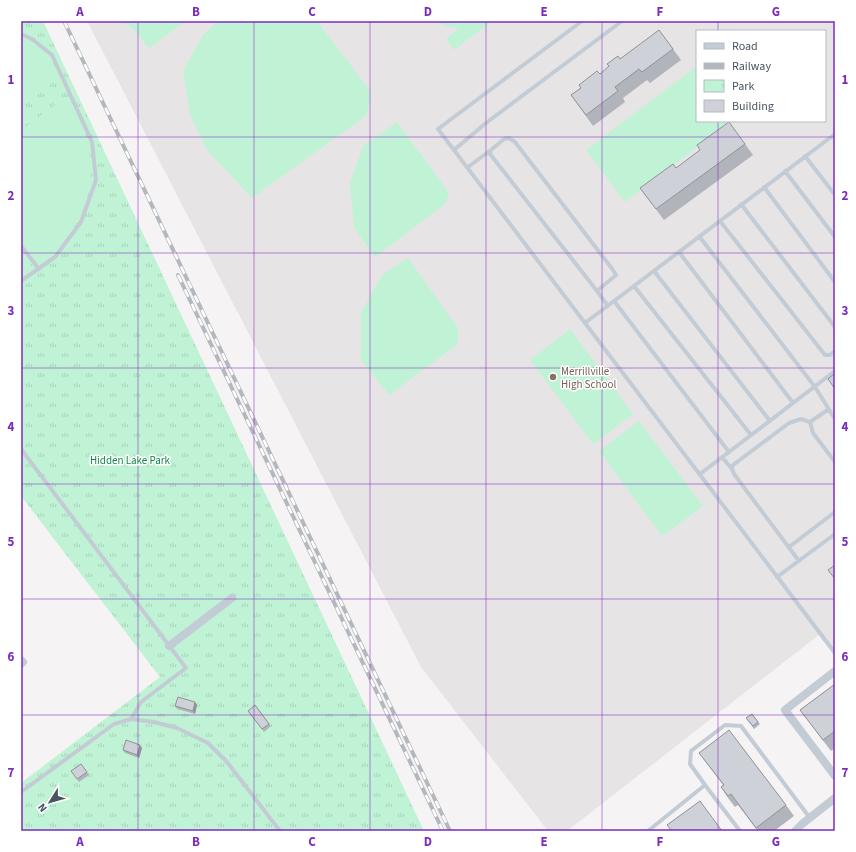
<svg xmlns="http://www.w3.org/2000/svg" width="856" height="852" font-family="'Source Sans 3',sans-serif">
<style>
.education{fill:#e6e4e5;fill-rule:evenodd}
.park{fill:url(#park-tufts)}
.pitch{fill:#c0f3d5}
.lines{fill:none;stroke-linecap:round;stroke-linejoin:round}
.service{stroke:#c3ccd5;stroke-width:4}
.minor{stroke:#c3ccd5;stroke-width:8}
.rail-casing{stroke:#b4b7bd;stroke-width:4}
.rail{stroke:#fff;stroke-width:2.5;stroke-dasharray:8;stroke-linecap:butt}
.wall{fill:#b1b4ba}
.shaded-wall{fill:#909297}
.building{fill:#ced1d8;stroke:#909297}
.grid{fill:none;stroke:#7b2cbf;stroke-width:1;stroke-opacity:0.55}
.education-dot{fill:#8d6e63;stroke:#fff;stroke-width:1.5}
.labels{text-anchor:middle;dominant-baseline:central;stroke-width:3;stroke-linejoin:round;paint-order:stroke}
.education-label{font-size:11px;fill:#785e54;stroke:#fff;text-anchor:start}
.park-label{font-size:11px;fill:#12854f;stroke:#fff}
.neatline{fill:none;stroke:#7b2cbf;stroke-width:1.5}
.grid-label{font-size:13px;text-anchor:middle;font-weight:bold;fill:#7b2cbf}
</style>
<defs>
<pattern id="park-tufts" width="24" height="20" patternUnits="userSpaceOnUse"><rect width="24" height="20" fill="#c0f3d5"/><path d="M3 7l-1-3M5 7V3M7 7l1-3M15 17l-1-3M17 17v-4M19 17l1-3" fill="none" stroke="#a6d2b9"/></pattern>
</defs>
<rect width="100%" height="100%" fill="#f5f3f3"/>
<!-- education -->
<path class="education" d="M87,21h748v632l-15,-19 -253,197h-19l-127,-164zM697,31h128v90h-128z"/>
<!-- park -->
<path class="park" d="M21,21h22l381,810h-403v-48l139,-106 -139,-181z"/>
<!-- pitch -->
<path class="pitch" d="M122,21h64l-37,27 -16,-19z
M218,21h99l54,71 -4,23 -115,83 -45,-48 -17,-36 -7,-43 20,-36z
M434,21h58l-38,29 -8,-11 13,-11 -9,-1z
M21,37l18,9 11,12 10,19 -39,31z
M697,66v55h35l-107,81 -39,-52z
M66,97c7,13 16,27 20,42 9,30 4,63 -13,89 -8,14 -22,24 -33,36l-19,-24v-110z
M397,122l52,71 -4,11 -70,53 -21,-29 -4,-45 13,-37z
M21,253l13,16 -13,8z
M408,258l50,70v16l-69,51 -28,-35v-47l21,-38z
M570,329l63,85 -40,30 -63,-84z
M639,421l64,85 -41,30 -63,-85z"/>
<g class="lines">
<!-- service -->
<path class="service" d="M582,21l-144,108 397,524
M21,34l11,5 20,16 40,87 4,38 -15,42 -26,35 -34,24
M454,150l32,-27 136,-102
M805,156l30,39
M468,167l23,-17
M785,171l50,66
M764,187l71,95
M741,204l94,123
M720,221l105,134h5l5,-4
M699,236l116,151 20,32
M21,246l18,23
M679,252l114,151
M654,271l116,150
M634,286l117,149
M597,291l19,-16 -3,-5 -98,-128 -6,-4 -5,1 -13,11 -1,4 107,137 11,15
M614,301l115,151
M585,323l250,-189
M810,422l3,11 22,29
M21,449l165,219 -45,34 -10,17
M722,457l10,12
M700,474l135,-103
M789,547l46,-35
M799,561l-65,-87 -2,-5 1,-4 56,-42 12,-4 9,3 19,-13
M777,577l58,-43
M705,785l-15,-21 1,-13 34,-26 16,1 69,92
M21,792l93,-68 17,-5 23,3 23,6 31,15 19,19 53,69
M648,831l57,-46 35,46"/>
<!-- minor -->
<path class="minor" d="M169,646l63,-48
M21,660l2,2 -2,2
M835,671l-50,39 50,66
M795,831l7,-7 33,-26"/>
<defs>
<path id="rail" d="M64,21l386,810
M178,275l265,556"/>
</defs>
<!-- rail casing -->
<use href="#rail" class="rail-casing"/>
<!-- rail -->
<use href="#rail" class="rail"/>
</g>
<!-- wall -->
<path class="wall" d="M673,49l8,11 -31,23 -3,-3 -24,18 2,4 -32,24 -22,-31 49,-36z
M745,144l8,11 -89,65 -24,-32 36,-20z
M835,684v64l-4,3 -31,-41z
M197,705l-2,9 -18,-5 -2,-3z
M255,705l16,21 -7,6 -16,-21z
M752,714l8,10 -6,5 -8,-11z
M142,748l-3,10 -14,-5 -2,-3z
M699,753l87,52 8,11 -20,15h-16l-20,-26 -3,2 -7,-9 -7,-11 2,-2z
M81,764l8,11 -10,7 -8,-11z"/>
<!-- shaded-wall -->
<path class="shaded-wall" d="M195,702l2,3 -2,9 -2,-3z
M140,745l2,3 -3,10 -2,-3z"/>
<!-- building -->
<path class="building" d="M659,30l14,19 -31,23 -3,-3 -24,18 3,4 -32,24 -15,-20 10,-7 -2,-3 18,-14 3,3 9,-8 -2,-2 11,-8 2,3z
M729,122l16,22 -89,65 -16,-21 33,-24 3,4 24,-18 -3,-5z
M835,373v16l-7,-10z
M835,565v14l-7,-9z
M835,684v47l-12,9 -23,-30z
M178,697l17,5 -2,9 -18,-5z
M255,705l14,19 -7,5 -14,-18z
M752,714l6,8 -5,4 -7,-8z
M729,730l57,75 -30,23 -25,-34 -3,2 -7,-9 3,-2 -25,-32z
M126,740l14,5 -3,10 -14,-5z
M81,764l6,8 -10,7 -6,-8z
M700,801l22,30h-50l-5,-6z"/>
<!-- grid -->
<path class="grid" d="M138,21v810M254,21v810M370,21v810M486,21v810M602,21v810M718,21v10M718,121v710M21,137h814M21,253h814M21,368h814M21,484h814M21,599h814M21,715h814"/>
<!-- markers -->
<circle class="education-dot" cx="553" cy="377" r="4"/>
<g class="labels">
<!-- education labels -->
<g class="education-label">
<text x="561" y="371">Merrillville<tspan x="561" dy="13">High School</tspan></text>
</g>
<!-- park labels -->
<g class="park-label">
<text x="130" y="460">Hidden Lake Park</text>
</g>
</g>
<!-- border -->
<rect width="856" height="852" fill="none" stroke="#ffffff" stroke-width="44"/>
<!-- legend -->
<rect x="696" y="30" width="130" height="92" fill="#ffffff" stroke="#b6bbc0"/>
<rect x="704" y="43" width="20" height="6" fill="#c3ccd5" stroke="#b6bbc0"/>
<text x="732" y="50" font-size="12" fill="#495562">Road</text>
<rect x="704" y="63" width="20" height="6" fill="#b4b7bd" stroke="#b6bbc0"/>
<text x="732" y="70" font-size="12" fill="#495562">Railway</text>
<rect x="704" y="80" width="20" height="12" fill="url(#park-tufts)" stroke="#b6bbc0"/>
<text x="732" y="90" font-size="12" fill="#495562">Park</text>
<rect x="704" y="100" width="20" height="12" fill="#ced1d8" stroke="#b6bbc0"/>
<text x="732" y="110" font-size="12" fill="#495562">Building</text>
<!-- north arrow -->
<g transform="translate(50 802) rotate(233)" stroke="#ffffff" stroke-width="3" paint-order="stroke">
<path d="M0-3L7 15L0 10L-7 15Z" fill="#495562"/>
<text y="-6" font-size="11" font-weight="bold" text-anchor="middle" fill="#495562">N</text>
</g>
<rect x="22" y="22" width="812" height="808" class="neatline"/>
<g class="grid-label">
<text x="80" y="16">A</text>
<text x="196" y="16">B</text>
<text x="312" y="16">C</text>
<text x="428" y="16">D</text>
<text x="544" y="16">E</text>
<text x="660" y="16">F</text>
<text x="776" y="16">G</text>
<text x="11" y="84">1</text>
<text x="845" y="84">1</text>
<text x="11" y="200">2</text>
<text x="845" y="200">2</text>
<text x="11" y="315">3</text>
<text x="845" y="315">3</text>
<text x="11" y="431">4</text>
<text x="845" y="431">4</text>
<text x="11" y="546">5</text>
<text x="845" y="546">5</text>
<text x="11" y="661">6</text>
<text x="845" y="661">6</text>
<text x="11" y="777">7</text>
<text x="845" y="777">7</text>
<text x="80" y="846">A</text>
<text x="196" y="846">B</text>
<text x="312" y="846">C</text>
<text x="428" y="846">D</text>
<text x="544" y="846">E</text>
<text x="660" y="846">F</text>
<text x="776" y="846">G</text>
</g>
</svg>
